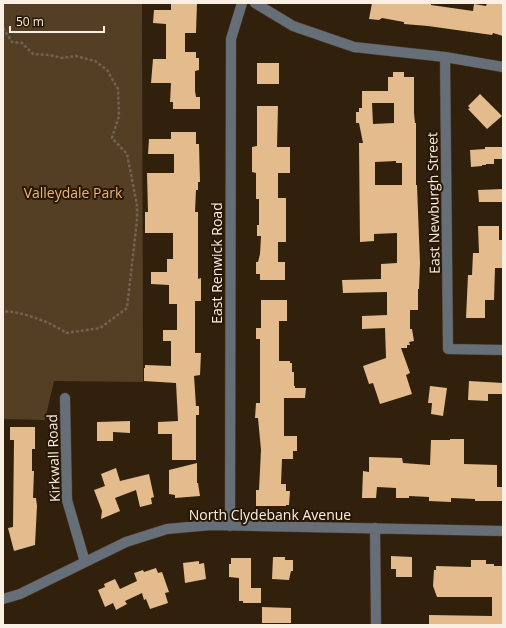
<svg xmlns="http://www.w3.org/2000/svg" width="506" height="628" font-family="'Open Sans',sans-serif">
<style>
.green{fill:#543f25}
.building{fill:#e3bb8d;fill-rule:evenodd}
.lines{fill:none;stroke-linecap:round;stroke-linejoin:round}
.minor-casing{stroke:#4d3d2a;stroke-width:11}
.path{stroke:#716251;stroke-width:2.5;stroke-dasharray:3 2;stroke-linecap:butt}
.minor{stroke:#666e78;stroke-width:10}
.labels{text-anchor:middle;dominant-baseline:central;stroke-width:4;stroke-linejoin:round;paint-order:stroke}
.park-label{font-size:14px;fill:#efb775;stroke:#271704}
.street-label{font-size:14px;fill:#faefe3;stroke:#271704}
</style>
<rect width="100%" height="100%" fill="#31200c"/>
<!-- green -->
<path class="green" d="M3,3h139l1,379 -89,-1 -9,39 -42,-1z"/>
<!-- building -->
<path class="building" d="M171,3h26l-1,30h-11v19h11v6h3v12l-4,1v20l1,6h4v12h-27v-7h-3l1,-19h-20l2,-24h13v-35l-13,-1 1,-13h17z
M372,3h59v2l42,6 1,-7 12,2 1,-3h16v33l-10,-3 -1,2 -64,-9 -24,-2v-2l-22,-4 -3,2 -10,-1z
M257,63h22v21h-22z
M393,72h11v5h10v36l1,10h1v62h1l3,78 -1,26h-1v21h-8v19h2l2,12 -5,1 1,3h-3v3h-6l9,25 -4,2 6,19 -32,10 -7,-21 -4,1 -6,-18 23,-8 -1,-30 -23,1v-13l25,-1v-23l-44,1 -1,-13 39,-1v-15l16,-1v-30l-23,1v7l-14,1 -1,-99h4l-4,-20h-3v-11h3v-4h3v-17h26v-14h5zM372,103h22v20l-21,1zM396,161v2h6v22h-27v-23z
M480,94l22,22 -15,13 -19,-20 2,-1 -2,-2z
M257,106h21l-1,41h13v26h-12v25h8v44h-8v20h7v18h-25v-6h-4v-12h2l2,-8 1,-18h-4v-11h2v-26h-3v-26l-4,-1v-25l5,-1z
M171,132h25v12h3l1,38h-2v8h-2l-1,22h3v67l3,-1v23h-6v52h6l-1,22 -6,1 2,30h3v9h-3v45h-24v-26h-14v-12l20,-1 -2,-38 -32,-2v-13h1v-3l26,1v-25h-8v-11h14v-26h-8v-19l-18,-1v-12h16v-13h6v-26h-28v-21h3l-1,-39h27v-19h-26l1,-15h22z
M485,147h18v12h-9v5h-8v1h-4v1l-11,1 -1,-17 15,-1z
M503,189v13h-24l-1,-12z
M478,226h21v14h4v28h-8l-1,32h-9v18h-19l2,-43h4l1,-22h6z
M261,300h26v21h-8v40h11v2h2v9h2v14h1v2h11l-1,10h-21v38h13v15h-4v8h-11l-1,25h5v7h4l-1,14h-3v1h-30v-16h3l2,-40 -3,-32h-3l1,-15h4v-64h-4v-11h5z
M469,381l34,2v11h-15v7l-20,-1z
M430,386l17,2 -4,28 -12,-2 1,-11h-4z
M130,421v12l-17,-1v9h-16v-19z
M10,427h25v22h-3v22h2l-1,27h3l1,8 -2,39 -21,6 -6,-23 5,-1 1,-87h-4z
M450,439h14v25l33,1v22h6v14h-28v-2l-24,-1v4l-22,-1v-4l-20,-1v2h-13v-10l-19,-1 -1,11h-14l1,-27 6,1v-15l33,1 1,5 27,2 1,-25h19z
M197,463v20h1l2,13 -25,2v-3l-6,-1v-24z
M116,468l4,13 29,-7 5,23 -3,1 1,6 -12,3 -4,-17 -21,8 5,13 -19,8 1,-8 -8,-21 11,-4 -4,-12z
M391,556l21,1v20h-16v-8h-5z
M273,557h12v3h8v11h-2l-2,9 -17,-1z
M231,558h20v30h10v15h-18v-2h-4v-23l-10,-1v-13h2z
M471,560h15v4h8v2h9v59h-74v-10l63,1v-19h-55l-4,-11 1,-16h2v-4l35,1z
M199,561v3l5,-1 2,16 -21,4 -2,-20z
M156,568l2,5 4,-1 7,20 -4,1 3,10 -18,6 -4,-10 -2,1 -2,-7 -17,8 2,3 -11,6 -3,-7 -8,4 -7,-17 7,-3 -1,-3 11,-5 5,10 17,-8 -3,-8 9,-3 1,2z
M262,607l29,1v15h-29z"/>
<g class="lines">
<defs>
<path id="minor" d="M255,3l38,23 61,21 91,10 58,10
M445,57l3,292 55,1
M65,398l2,102 18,62
M230,526l1,-487 11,-36
M375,528l1,97
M3,599l17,-5 106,-52 41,-13 44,-4 292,6"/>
</defs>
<!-- minor casing -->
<use href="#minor" class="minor-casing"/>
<!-- path -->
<path class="path" d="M3,28l9,14 10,1 11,11 17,1 12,3 14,-2 19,5 12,9 11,19 1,27 -7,22 15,16 10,51v15l-10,88 -27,20 -34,5c-11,-9 -49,-24 -63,-21"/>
<!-- minor -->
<use href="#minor" class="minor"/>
</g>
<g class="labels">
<!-- park labels -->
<g class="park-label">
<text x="73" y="192">Valleydale Park</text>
</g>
<!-- street labels -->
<g class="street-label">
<text transform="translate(433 203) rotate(-91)">East Newburgh Street</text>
<text transform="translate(216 263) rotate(-90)">East Renwick Road</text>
<text transform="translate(53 458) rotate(-92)">Kirkwall Road</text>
<text x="270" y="514">North Clydebank Avenue</text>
</g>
</g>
<!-- border -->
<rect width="506" height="628" fill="none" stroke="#faefe3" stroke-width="8"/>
<!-- scale -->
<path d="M10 26v6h94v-6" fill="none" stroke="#faefe3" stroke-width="2"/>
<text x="16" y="26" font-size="12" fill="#faefe3" stroke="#271704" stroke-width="3" paint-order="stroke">50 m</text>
</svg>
